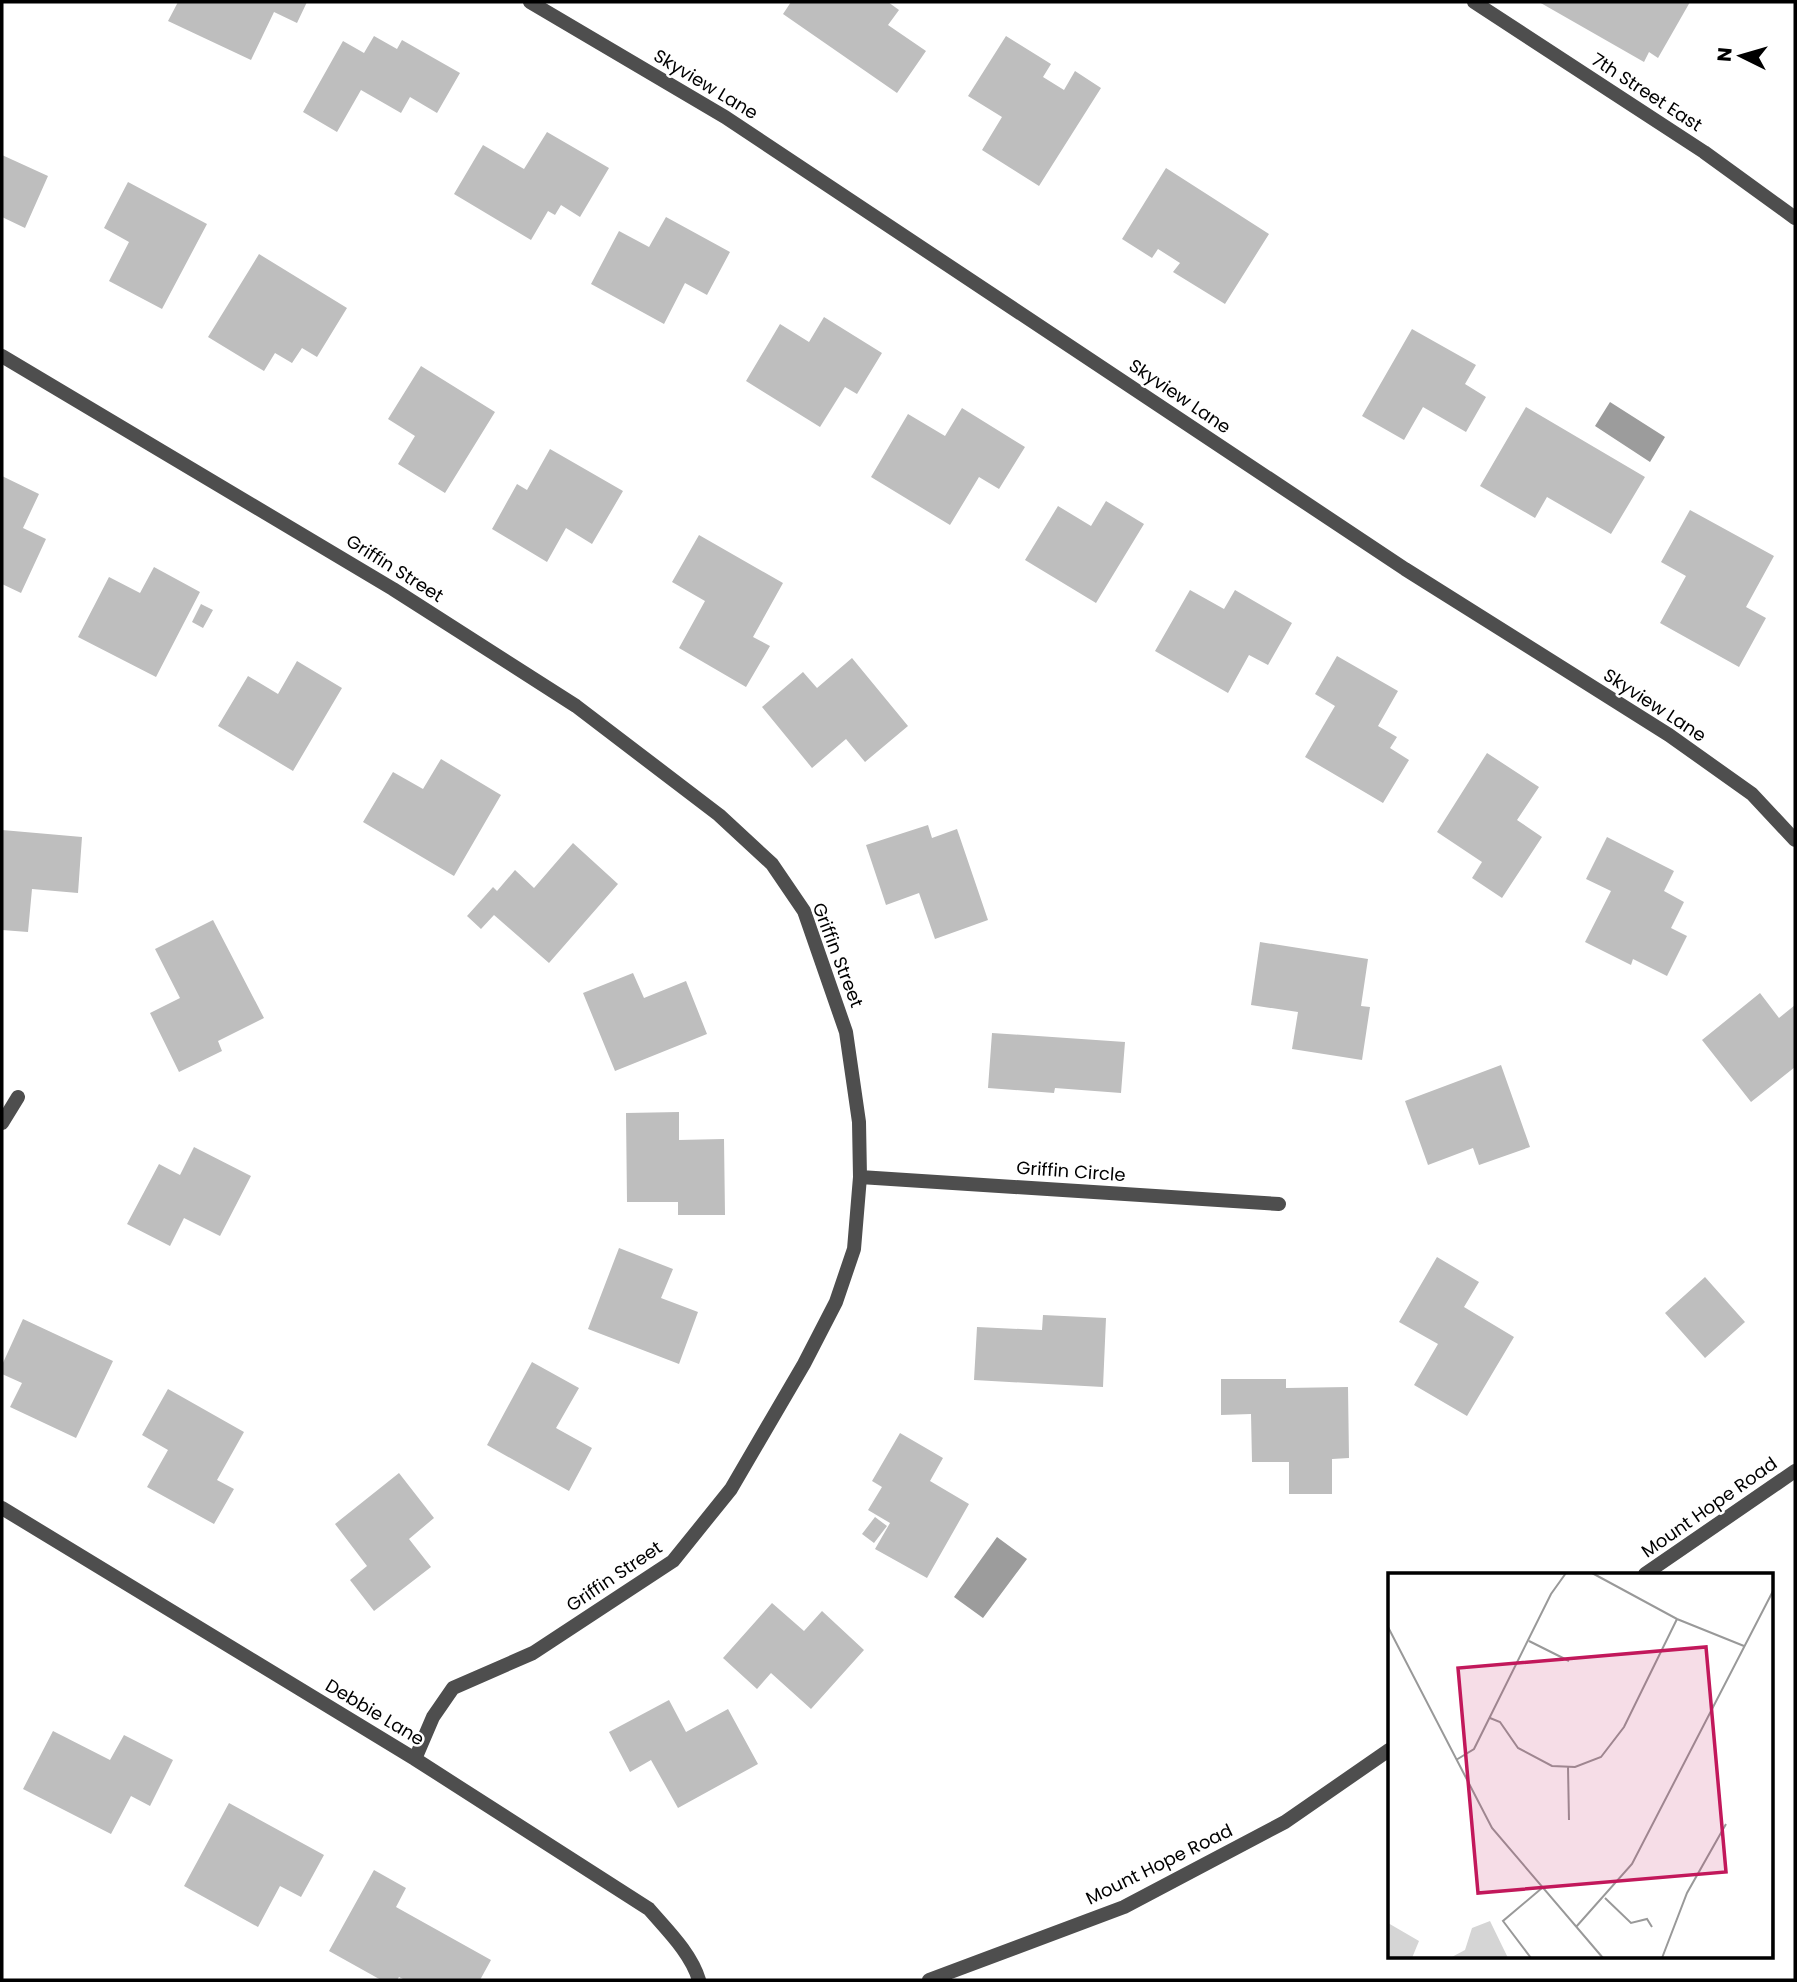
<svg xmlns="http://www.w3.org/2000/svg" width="1797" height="1982" font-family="Poppins,sans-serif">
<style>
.water{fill:#9c9c9c}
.building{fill:#bebebe}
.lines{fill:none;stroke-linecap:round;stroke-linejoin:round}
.street{stroke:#4e4e4e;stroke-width:14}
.labels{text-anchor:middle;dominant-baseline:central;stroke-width:5;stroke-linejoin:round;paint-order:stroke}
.street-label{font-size:18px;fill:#000;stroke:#fff}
.inset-road{fill:none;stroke:#999;stroke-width:2}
.view{fill:#c2185b;fill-opacity:0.15;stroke:#c2185b;stroke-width:3.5}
.inset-edge{fill:none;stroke:#000;stroke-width:3.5}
</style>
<rect width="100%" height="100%" fill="#fff"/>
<!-- water -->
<path class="water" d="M1610,402l55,35 -15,25 -55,-36z
M997,1537l30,22 -44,59 -29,-21z"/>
<!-- building -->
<path class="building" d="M178,2h129l-10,21 -23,-11 -23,48 -83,-39z
M791,2h97l11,8 -11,15 38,26 -29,42 -114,-79z
M1539,2h151l-32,56 -9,-6 -5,10z
M374,36l23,13 5,-9 58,33 -23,40 -27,-16 -9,16 -40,-23 -24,42 -34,-20 40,-71 21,12z
M1006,36l45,28 -8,13 21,13 11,-19 26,17 -62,98 -57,-36 20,-33 -34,-21z
M547,132l62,36 -29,49 -19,-12 -6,10 -7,-4 -17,29 -77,-46 29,-49 41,24z
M2,155l46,21 -23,52 -23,-11z
M1166,168l103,66 -44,70 -52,-32 7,-9 -22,-14 -6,9 -30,-19z
M128,182l79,42 -45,85 -53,-28 20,-39 -25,-14z
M666,217l64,35 -23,43 -22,-12 -21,41 -73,-40 28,-53 30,16z
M259,254l88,54 -30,49 -15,-9 -10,15 -17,-10 -11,18 -56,-34z
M824,317l58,36 -25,41 -12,-7 -25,40 -74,-46 34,-57 29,18z
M1412,329l64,36 -11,19 21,13 -20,35 -43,-25 -19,33 -42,-24z
M421,366l74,46 -50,81 -47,-29 17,-28 -27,-17z
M1526,407l119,70 -34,57 -64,-37 -12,21 -55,-32z
M962,408l63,39 -26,42 -20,-12 -29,48 -79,-48 37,-63 37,22z
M550,449l73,42 -31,53 -26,-16 -19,34 -55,-33 25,-45 10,6z
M2,476l37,18 -16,34 23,11 -25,54 -19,-9z
M1106,501l38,23 -48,79 -71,-43 33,-54 33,20z
M1690,510l84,46 -28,51 20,11 -27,49 -79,-44 26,-47 -25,-14z
M699,535l84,48 -30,54 17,9 -24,41 -67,-39 26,-47 -33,-19z
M154,567l46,25 -44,85 -78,-40 31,-60 31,16z
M1190,590l34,19 11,-19 57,33 -24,42 -19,-10 -21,38 -73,-42z
M201,604l12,6 -10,18 -11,-6z
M1337,656l61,35 -20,35 19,11 -7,11 19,12 -26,43 -78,-46 30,-51 -20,-12z
M852,658l56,68 -43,36 -19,-23 -34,29 -50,-61 41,-35 14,16z
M297,661l45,27 -49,83 -75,-45 30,-50 30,18z
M1487,753l52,34 -22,33 25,17 -40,61 -30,-20 10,-16 -45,-30z
M441,759l60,36 -47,81 -91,-54 30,-50 30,17z
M928,825l4,13 25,-9 31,91 -53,19 -16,-46 -33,12 -20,-60z
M2,830l80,7 -4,56 -46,-4 -4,43 -26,-2z
M1607,837l67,34 -10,20 20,11 -13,26 16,8 -20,40 -34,-17 -2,6 -46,-23 26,-51 -25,-12z
M573,843l45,41 -69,79 -55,-48 -13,14 -14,-13 26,-29 4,4 18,-21 19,18z
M213,920l51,98 -46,23 4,10 -43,21 -29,-59 30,-15 -25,-49z
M1260,942l108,17 -7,47 9,1 -8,53 -70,-11 6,-37 -47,-7z
M633,973l11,25 42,-17 21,53 -92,37 -32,-78z
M1760,993l19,25 16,-13v62l-44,35 -49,-62z
M992,1033l133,9 -4,51 -66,-5 -1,5 -66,-5z
M1501,1065l29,82 -51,18 -6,-17 -45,17 -23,-64z
M679,1112v28l45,-1 1,76h-47v-13h-51l-1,-89z
M194,1147l57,29 -31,60 -36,-18 -14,28 -43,-22 32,-60 21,11z
M619,1248l54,21 -12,29 37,14 -19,52 -91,-35z
M1437,1257l42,25 -15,25 50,30 -47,79 -53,-31 24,-41 -39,-22z
M1705,1277l40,45 -40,36 -40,-45z
M1043,1315l63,3 -3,69 -129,-7 3,-53 65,3z
M23,1319l90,42 -37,77 -66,-31 12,-24 -20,-9v-9z
M532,1362l47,26 -23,40 36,20 -23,43 -82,-46z
M1221,1379h65v9l62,-1 1,71 -17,1v35h-43v-32h-37l-1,-48 -30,1z
M168,1389l76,43 -27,48 17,9 -20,35 -67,-37 21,-37 -26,-15z
M900,1433l43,25 -13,23 39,23 -42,74 -52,-29 15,-26 -22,-13 14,-23 -10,-6z
M399,1473l35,45 -25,21 22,28 -57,44 -24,-31 17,-14 -32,-42z
M875,1517l12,9 -13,17 -12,-9z
M772,1603l32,28 18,-20 42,39 -53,59 -40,-36 -14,16 -34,-31z
M669,1700l17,32 42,-23 30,55 -80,44 -27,-48 -21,12 -21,-40z
M53,1731l57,29 14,-25 49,25 -23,46 -19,-10 -20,38 -88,-45z
M229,1803l95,52 -23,42 -21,-11 -22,41 -74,-41z
M374,1870l32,18 -10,19 95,53 -11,20h-75l-6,-3 -2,3h-16l-52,-29z"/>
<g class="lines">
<!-- street -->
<path class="street" d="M530,2l195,115 680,452 264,166 83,59 43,46
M1474,2l230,150 91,66
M2,356l391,233 183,117 143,109 53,49 32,47 42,121 13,90 1,55 -6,72 -18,53 -32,62 -73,125 -58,72 -140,92 -80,35 -20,29 -18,42
M2,1123l16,-26
M860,1177l419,27
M2,1508l413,251 234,150c18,21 42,44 50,71
M1645,1574l150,-103
M929,1980l195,-73 161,-85 104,-72"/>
</g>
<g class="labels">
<!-- street labels -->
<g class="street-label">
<text transform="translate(706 84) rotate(31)">Skyview Lane</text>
<text transform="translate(1647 92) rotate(33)">7th Street East</text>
<text transform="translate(1180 396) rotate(34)">Skyview Lane</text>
<text transform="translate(395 568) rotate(32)">Griffin Street</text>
<text transform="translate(1655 705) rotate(33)">Skyview Lane</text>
<text transform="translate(838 955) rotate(69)">Griffin Street</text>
<text transform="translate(1071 1171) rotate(4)">Griffin Circle</text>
<text transform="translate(1709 1507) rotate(-35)">Mount Hope Road</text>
<text transform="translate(614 1576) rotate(-34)">Griffin Street</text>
<text transform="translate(375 1712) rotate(31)">Debbie Lane</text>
<text transform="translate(1159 1864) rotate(-26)">Mount Hope Road</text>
</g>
</g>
<!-- overview -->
<g transform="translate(1388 1573)">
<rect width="385" height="385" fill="#fff"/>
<path d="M102,348l18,37h-58l15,-8 7,-22zM0,350l31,18 -7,17h-24z" fill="#d5d5d5"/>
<path class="inset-road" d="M204,0l85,46 67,27M0,54l104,201 111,130M141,68l40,20M102,145l10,4 18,26 34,18 23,1 26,-10 23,-30 53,-108M68,187l18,-11 77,-155 15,-21M180,194l1,53M217,325l26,25 16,-4 5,8M188,354l56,-63 141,-273M143,385l-28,-37 39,-33M274,385l25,-65 39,-69M384,385l1,-104"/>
<path class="view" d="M318,74l20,225 -248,21 -20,-225z"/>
<rect width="385" height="385" class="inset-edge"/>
</g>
<!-- border -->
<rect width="1797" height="1982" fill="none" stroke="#000000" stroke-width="7"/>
<!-- north arrow -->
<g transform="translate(1741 56) rotate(275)" stroke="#ffffff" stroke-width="5" paint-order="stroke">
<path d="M0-5L12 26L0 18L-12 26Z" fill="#000000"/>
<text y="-10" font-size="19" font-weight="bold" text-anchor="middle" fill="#000000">N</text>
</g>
</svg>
